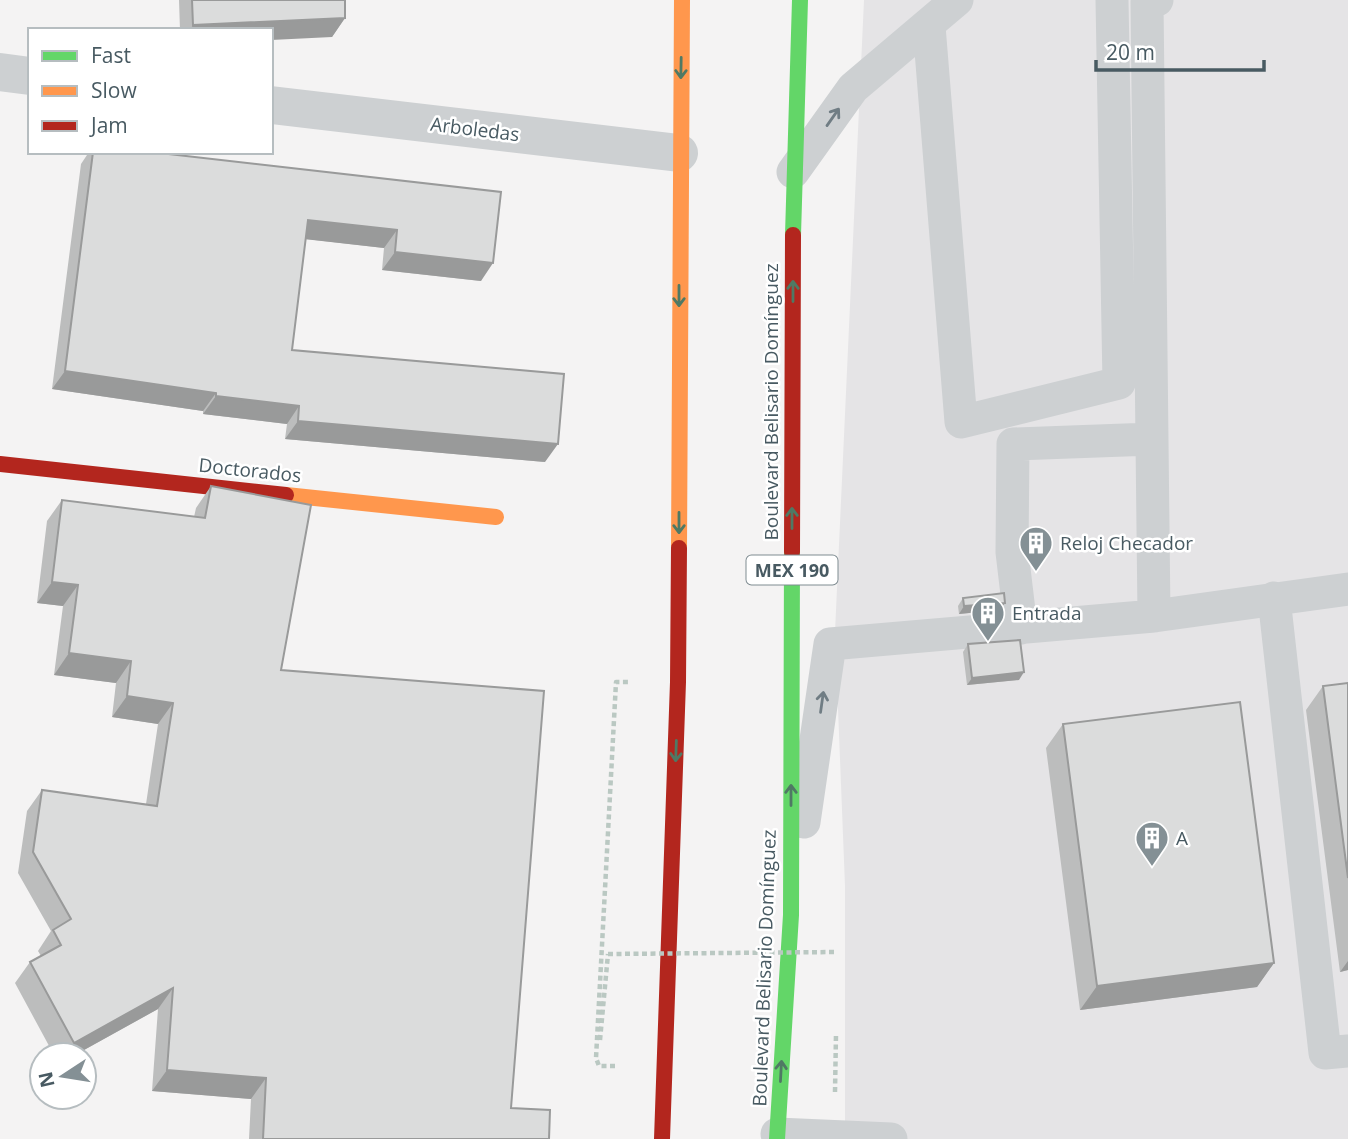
<svg xmlns="http://www.w3.org/2000/svg" width="1348" height="1139" font-family="'Open Sans',sans-serif">
<style>
.education{fill:#e5e4e6}
.lines{fill:none;stroke-linecap:round;stroke-linejoin:round}
.path{stroke:#bac8c2;stroke-width:4.5;stroke-dasharray:5 3.5;stroke-linecap:butt}
.lane{stroke:#cdd0d2;stroke-width:33}
.street{stroke:#cdd0d2;stroke-width:38}
.fast{stroke:#63d668;stroke-width:16}
.slow{stroke:#ff974d;stroke-width:16}
.jam{stroke:#b3261e;stroke-width:16}
.path-bridge{stroke:#bac8c2;stroke-width:4.5;stroke-dasharray:5 3.5;stroke-linecap:butt}
.wall{fill:#bcbdbd}
.shaded-wall{fill:#999a9a}
.building{fill:#dbdcdc;stroke:#999a9a;stroke-width:2}
.oneway{stroke:#4f7964}
.oneway2{stroke:#707d84}
.labels{text-anchor:middle;dominant-baseline:central;stroke-width:5;stroke-linejoin:round;paint-order:stroke}
.shield{fill:#fff;stroke:#7f8c91;stroke-width:2}
.shield-label{font-size:18px;font-weight:bold;fill:#485a62}
.street-label{font-size:19px;fill:#485a62;stroke:#fff}
.poi-label{font-size:19px;fill:#485a62;stroke:#fff;text-anchor:start}
</style>
<rect width="100%" height="100%" fill="#f4f3f3"/>
<!-- education -->
<path class="education" d="M864,0h484v1139h-503v-253l-10,-254z"/>
<g class="lines">
<!-- path -->
<path class="path" d="M600,1040l8,-86
M615,1066h-16l-3,-8 20,-376h12
M835,1092l1,-58"/>
<!-- lane -->
<path class="lane" d="M929,26l32,396 158,-39 -7,-383
M793,172l60,-84 104,-88
M1274,598l51,455 23,-2
M1154,616l-7,-614 10,-2
M1021,628l-9,-76 1,-108 139,-5
M804,822l26,-178 324,-28 194,-27
M777,1134l114,5"/>
<!-- street -->
<path class="street" d="M0,72l30,4
M271,105l408,48"/>
<!-- fast -->
<path class="fast" d="M793,235l7,-235
M777,1139l14,-224 1,-363"/>
<!-- slow -->
<path class="slow" d="M286,495l210,22
M679,548l3,-548"/>
<!-- jam -->
<path class="jam" d="M0,464l286,31
M792,552l1,-317
M662,1139l16,-457 1,-134"/>
<!-- path-bridge -->
<path class="path-bridge" d="M608,954l228,-2"/>
</g>
<!-- wall -->
<path class="wall" d="M179,0h166v18l-13,19 -61,-7h-91z
M89,152h62l350,40 -20,89 -99,-11 2,-22 -78,-9 -14,111 253,112 -260,-23 2,-15 -84,-10v-3l-151,-22 29,-225z
M211,486l70,184 230,438 38,31h-300l2,-40 -99,-8 6,-82 -83,46h-21l-39,-72 15,-21 11,-6 -3,-5 13,-20 -33,-58 9,-62 15,-21 104,14 12,-80 -46,-7 4,-34 -62,-8 9,-69 -26,-3 10,-82 15,-21 132,17 2,-9z
M963,598l42,5 -6,7 -40,4 -1,-8z
M968,644l51,36 -52,5 -4,-33z
M1348,683v287l-8,2 -34,-262 17,-24z
M1063,724l211,239 -17,24 -177,23 -34,-262z"/>
<!-- shaded-wall -->
<path class="shaded-wall" d="M345,18l-13,19 -61,3v-10h-81l3,-5z
M308,220l89,10 -13,18 -89,-10z
M395,252l98,11 -12,18 -99,-11z
M65,371l151,22 -13,18 -151,-22z
M216,396l83,10 -12,18 -84,-10z
M298,421l260,23 -13,18 -260,-23z
M52,582l26,3 -15,21 -26,-3z
M1005,603l-6,7 -40,4 5,-8z
M69,653l62,8 -15,22 -62,-8z
M1024,672l-5,8 -52,5 5,-7z
M127,696l46,7 -15,21 -46,-7z
M1348,961v9l-8,2z
M1274,963l-17,24 -177,23 17,-24z
M173,988l-15,21 -83,46h-10l9,-12z
M167,1070l99,8 -15,21 -99,-8z"/>
<!-- building -->
<path class="building" d="M192,0h153v18l-152,7z
M93,152h58l350,40 -8,71 -98,-11 2,-22 -89,-10 -16,130 272,24 -6,70 -260,-23 1,-15 -83,-10v-3l-151,-22z
M211,486l100,19 -30,165 263,21 -33,417 39,2 -1,29h-286l3,-61 -99,-8 6,-82 -99,55 -44,-81 31,-17 -8,-15 18,-11 -38,-67 9,-62 115,16 16,-103 -46,-7 4,-35 -62,-8 9,-68 -26,-3 10,-82 143,18z
M1004,593l1,10 -41,3 -1,-8z
M1020,640l4,32 -52,6 -4,-34z
M1348,683v195l-25,-192z
M1240,702l34,261 -177,23 -34,-262z"/>
<!-- one-way arrows -->
<defs><path id="oneway-shaft" d="M-6 0H5M1.5-3L5.5 0L1.5 3" fill="none" stroke-width="1.6" stroke-linecap="round" stroke-linejoin="round" transform="scale(1.75)"/></defs>
<g class="oneway">
<use href="#oneway-shaft" transform="translate(681 68) rotate(91)"/>
<use href="#oneway-shaft" transform="translate(793 291) rotate(-90)"/>
<use href="#oneway-shaft" transform="translate(679 296) rotate(90)"/>
<use href="#oneway-shaft" transform="translate(792 518) rotate(-90)"/>
<use href="#oneway-shaft" transform="translate(679 523) rotate(90)"/>
<use href="#oneway-shaft" transform="translate(676 751) rotate(92)"/>
<use href="#oneway-shaft" transform="translate(791 795) rotate(-90)"/>
<use href="#oneway-shaft" transform="translate(781 1071) rotate(-87)"/>
</g>
<g class="oneway2">
<use href="#oneway-shaft" transform="translate(833 117) rotate(-55)"/>
<use href="#oneway-shaft" transform="translate(822 702) rotate(-82)"/>
</g>
<!-- icons -->
<defs>
<symbol id="building-pin" viewBox="-11 -11 22 30"><path d="M0 17L-7.5 6A9.5 9.5 0 1 1 7.5 6Z" fill="#849095" stroke="#fff"/><path d="M-4-6H4V6H1V3H-1V6H-4ZM-2.5-4.3h1.7v1.8h-1.7ZM.8-4.3h1.7v1.8H.8ZM-2.5-1h1.7V.8h-1.7ZM.8-1h1.7V.8H.8Z" fill="#fff"/></symbol>
</defs>
<g fill-rule="evenodd">
<use href="#building-pin" x="1017" y="524" width="38" height="52"/>
<use href="#building-pin" x="969" y="594" width="38" height="52"/>
<use href="#building-pin" x="1133" y="819" width="38" height="52"/>
</g>
<g class="labels">
<!-- shield labels -->
<rect class="shield" x="746.5" y="555.5" width="91" height="29" rx="5"/>
<g class="shield-label">
<text x="792" y="570">MEX 190</text>
</g>
<!-- street labels -->
<g class="street-label">
<text transform="translate(475 129) rotate(7)">Arboledas</text>
<text transform="translate(771 402) rotate(-90)">Boulevard Belisario Domínguez</text>
<text transform="translate(250 470) rotate(6)">Doctorados</text>
<text transform="translate(764 968) rotate(-88)">Boulevard Belisario Domínguez</text>
</g>
<!-- poi labels -->
<g class="poi-label">
<text x="1060" y="543">Reloj Checador</text>
<text x="1012" y="613">Entrada</text>
<text x="1176" y="838">A</text>
</g>
</g>
<!-- legend -->
<rect x="28" y="28" width="245" height="126" fill="#ffffff" stroke="#b6bdc0" stroke-width="2"/>
<rect x="42" y="51" width="35" height="10" fill="#63d668" stroke="#b6bdc0" stroke-width="2"/>
<text x="91" y="63" font-size="21" fill="#485a62">Fast</text>
<rect x="42" y="86" width="35" height="10" fill="#ff974d" stroke="#b6bdc0" stroke-width="2"/>
<text x="91" y="98" font-size="21" fill="#485a62">Slow</text>
<rect x="42" y="121" width="35" height="10" fill="#b3261e" stroke="#b6bdc0" stroke-width="2"/>
<text x="91" y="133" font-size="21" fill="#485a62">Jam</text>
<!-- north arrow -->
<g transform="translate(63 1076) rotate(258)"><circle r="33" fill="#ffffff" stroke="#b6bdc0" stroke-width="2"/>
<path d="M0-5L12 26L0 18L-12 26Z" fill="#849095"/>
<text y="-10" font-size="19" font-weight="bold" text-anchor="middle" fill="#485a62">N</text>
</g>
<!-- scale -->
<path d="M1096 60v10h168v-10" fill="none" stroke="#485a62" stroke-width="3.5"/>
<text x="1106" y="60" font-size="21" fill="#485a62" stroke="#ffffff" stroke-width="5" paint-order="stroke">20 m</text>
</svg>
